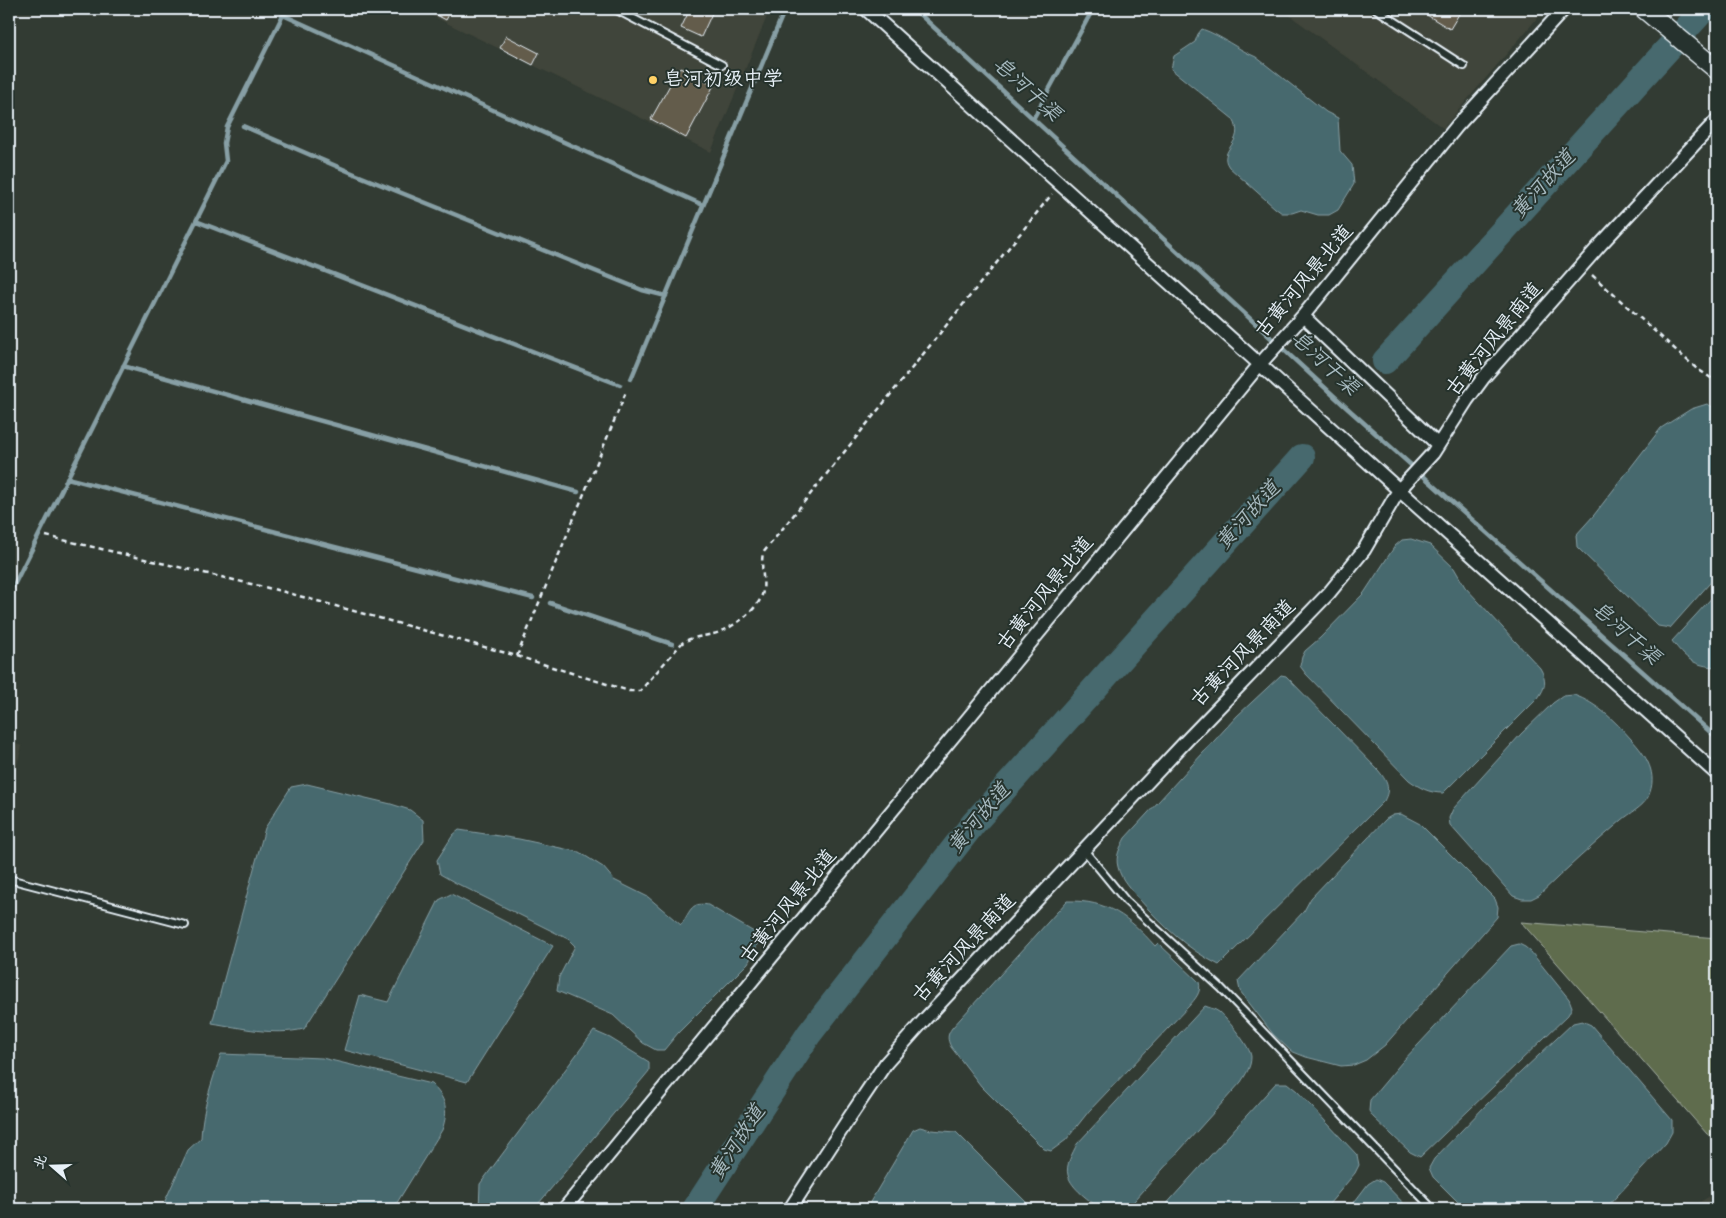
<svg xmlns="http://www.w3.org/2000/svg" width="1726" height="1218" font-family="'Indie Flower','LXGW WenKai TC',sans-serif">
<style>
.built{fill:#41453a}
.green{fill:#5f6c4e;stroke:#a4aea3}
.water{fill:#47696e;stroke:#879fa5}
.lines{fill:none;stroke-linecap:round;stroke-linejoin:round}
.stream{stroke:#879fa5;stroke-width:4.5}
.river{stroke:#47696e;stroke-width:26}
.building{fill:#635c4c;stroke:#e8f1f8}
.lane-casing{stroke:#e8f1f8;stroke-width:10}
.street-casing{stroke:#e8f1f8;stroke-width:16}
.secondary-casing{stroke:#e8f1f8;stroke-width:21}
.path{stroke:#e8f1f8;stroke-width:2.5;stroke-dasharray:5 4;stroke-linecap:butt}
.lane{stroke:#26332d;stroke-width:6}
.street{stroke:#26332d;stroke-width:12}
.secondary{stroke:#26332d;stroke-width:18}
.poi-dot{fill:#ffd166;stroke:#26332d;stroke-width:2}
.labels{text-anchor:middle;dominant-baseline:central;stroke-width:4;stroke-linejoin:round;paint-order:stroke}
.poi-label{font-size:20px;fill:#e8f1f8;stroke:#26332d;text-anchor:start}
.street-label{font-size:20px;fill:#e8f1f8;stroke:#26332d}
.water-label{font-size:21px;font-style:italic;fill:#a8bbc1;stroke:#26332d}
</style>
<rect width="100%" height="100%" fill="#323b33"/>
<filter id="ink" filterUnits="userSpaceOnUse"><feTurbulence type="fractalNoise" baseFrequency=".02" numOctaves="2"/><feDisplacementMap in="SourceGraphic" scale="10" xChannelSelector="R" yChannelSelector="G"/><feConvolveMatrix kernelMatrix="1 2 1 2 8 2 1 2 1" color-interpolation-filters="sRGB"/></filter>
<g filter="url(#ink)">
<!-- built -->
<path class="built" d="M418,9h352l-59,143z
M1281,9h264l-102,119z
M9,742l13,4 -13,49z
M1717,1192v17h-29z"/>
<!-- green -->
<path class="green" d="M1521,922l196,16v202l-10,-6z"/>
<!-- water -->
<path class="water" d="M1202,29c20,7 35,20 54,28l70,55 12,6 2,33 12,14 2,19 -16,26 -9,5h-11l-17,-5 -9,3h-10l-7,-5 -46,-41c-13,-18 18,-24 4,-48l-62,-50 3,-13 21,-14 3,-8z
M1707,404l10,5v166l-47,53 -12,-2 -81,-79 -1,-12 18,-20 67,-87 30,-19z
M1411,539l19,6 24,23 11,19 75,81c7,12 6,19 -2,30l-95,95c-14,0 -23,-5 -34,-13l-103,-106 -6,-8 2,-9 3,-6 15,-13 44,-45 31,-47 7,-6z
M1717,592v75c-23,-1 -31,-8 -45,-26z
M1281,675l5,1 92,94c9,11 13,18 6,31l-165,164c-32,-16 -56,-39 -80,-66 -8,-10 -18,-19 -21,-32 -3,-11 2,-19 7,-29l112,-122z
M1574,695c23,8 41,26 57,44 15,16 28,35 17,58 -5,10 -18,16 -26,23 -28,24 -56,49 -83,75l-8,4h-9l-9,-3 -63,-71 -1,-7 4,-9 68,-75 32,-31 10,-7z
M307,784l84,20 19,6 13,10 1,20 -120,189c-31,7 -62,-1 -92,-6l53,-195 26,-41z
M1401,814l19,10 75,75 3,8 -1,10 -112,128 -19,15 -12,5 -13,1 -35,-9 -15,-6 -18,-17 -33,-43 -2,-10 66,-70 7,-13 75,-79 7,-4z
M459,830l60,9 60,13 24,15 11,13 34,17 33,28c9,-12 9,-24 27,-20l46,27 5,5 -3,11 -8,15 -70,70 -14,17h-8l-13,-7 -30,-28 -56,-24 2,-14 16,-31 -7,-7 -114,-57 -14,-8 -3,-14 16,-25z
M451,894l102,52 -86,136 -123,-32 16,-55 28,7 51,-102z
M1067,901c41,-1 62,16 88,45l3,-3 41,39c3,10 -4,17 -10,24l-100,105 -23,29 -15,11 -7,-2 -63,-63 -30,-39c-4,-8 -4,-12 1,-19z
M1519,944l6,3 6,5 38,47 3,8 -4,8 -148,142 -10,-5 -37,-35 -4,-6 1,-11 32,-38 109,-116z
M1205,1006c5,2 10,3 14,6 8,7 32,35 32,45 0,10 -5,17 -10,25l-114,127h-26c-11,-8 -30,-21 -33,-34 -3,-10 5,-22 9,-31z
M1582,1021l9,4 81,95v12l-6,11 -61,66h-140l-32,-32 -4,-9 5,-9 53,-55 86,-81z
M594,1031l16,7 39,24v9l-115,138h-55l1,-25z
M221,1054l101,4 109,26c15,14 18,26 11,46l-49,79h-229l1,-8 23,-51 13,-12c1,-29 11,-56 20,-84z
M1276,1083h11l10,8 60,64 2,10 -4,8 -30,36h-163z
M920,1127l11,3 25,2 77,77h-167l47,-79z
M1376,1179l7,3 26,27h-60l19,-25z"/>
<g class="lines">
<!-- stream -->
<path class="stream" d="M914,9l432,398 371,331
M1033,119l60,-110
M243,126l114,49 285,115 24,6
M196,221l424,164
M123,366l455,126
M631,379l154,-370
M67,478l466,120
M9,595l217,-434 -2,-18 3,-16 56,-112 420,190
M550,603l122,41"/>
<!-- river -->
<path class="river" d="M1385,361l319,-352
M695,1209l114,-175 164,-210 329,-367"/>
</g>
<!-- building -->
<path class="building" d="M430,9h22l-6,11 -17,-9z
M690,9h24l-13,28 -20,-9z
M1417,9h45l-12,20z
M506,36l33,17 -6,12 -33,-17z
M680,67l34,18 -28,53 -35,-19z"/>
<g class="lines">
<defs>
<path id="lane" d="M615,9l107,56
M1376,9l88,57
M1084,850l42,51 95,87 212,221
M9,879l176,46"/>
<path id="street" d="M866,9l533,481 318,284
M1303,316l135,129
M564,1209l696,-845 43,-48 154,-190 107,-117
M790,1209l59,-91 37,-55 40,-45 262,-279 141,-146 35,-43 35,-60 34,-37 34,-53 17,-23 117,-133 116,-124"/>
<path id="secondary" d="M1644,9l73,61"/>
</defs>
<!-- lane casing -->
<use href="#lane" class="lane-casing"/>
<!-- street casing -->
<use href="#street" class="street-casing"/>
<!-- secondary casing -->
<use href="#secondary" class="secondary-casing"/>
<!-- path -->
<path class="path" d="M1592,275l104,93 21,14
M46,536l235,55 236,65 112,35h11l42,-48c12,-8 27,-6 40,-12 14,-6 35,-21 40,-36 4,-13 -2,-28 1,-42l289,-359
M517,656l109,-264
M9,1203l16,6"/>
<!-- lane -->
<use href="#lane" class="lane"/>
<!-- street -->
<use href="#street" class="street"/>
<!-- secondary -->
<use href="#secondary" class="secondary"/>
</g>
</g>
<!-- markers -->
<circle class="poi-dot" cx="653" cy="80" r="5"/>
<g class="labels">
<!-- poi labels -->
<g class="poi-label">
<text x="663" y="80">皂河初级中学</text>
</g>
<!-- street labels -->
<g class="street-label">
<text transform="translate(1305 282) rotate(-50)">古黄河风景北道</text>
<text transform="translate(1495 340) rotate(-51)">古黄河风景南道</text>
<text transform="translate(1046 594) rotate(-51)">古黄河风景北道</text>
<text transform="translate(1244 654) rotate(-46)">古黄河风景南道</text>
<text transform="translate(789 907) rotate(-51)">古黄河风景北道</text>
<text transform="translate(965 949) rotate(-47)">古黄河风景南道</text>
</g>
<!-- water labels -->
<g class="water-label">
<text transform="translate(1026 90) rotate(43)">皂河干渠</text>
<text transform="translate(1544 185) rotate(-48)">黄河故道</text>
<text transform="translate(1324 364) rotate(43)">皂河干渠</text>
<text transform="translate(1249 516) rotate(-48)">黄河故道</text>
<text transform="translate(1625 634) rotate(42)">皂河干渠</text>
<text transform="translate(980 819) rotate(-50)">黄河故道</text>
<text transform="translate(738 1143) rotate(-57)">黄河故道</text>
</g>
</g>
<!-- margin -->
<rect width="1726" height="1218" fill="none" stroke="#26332d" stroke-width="30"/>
<rect x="15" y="15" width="1696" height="1188" fill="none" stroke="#e8f1f8" stroke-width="2" filter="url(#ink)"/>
<!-- north arrow -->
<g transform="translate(52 1166) rotate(290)" stroke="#26332d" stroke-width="4" paint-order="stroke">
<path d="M0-4L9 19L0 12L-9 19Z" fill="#e8f1f8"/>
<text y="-8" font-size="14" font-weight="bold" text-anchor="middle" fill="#e8f1f8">北</text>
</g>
</svg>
